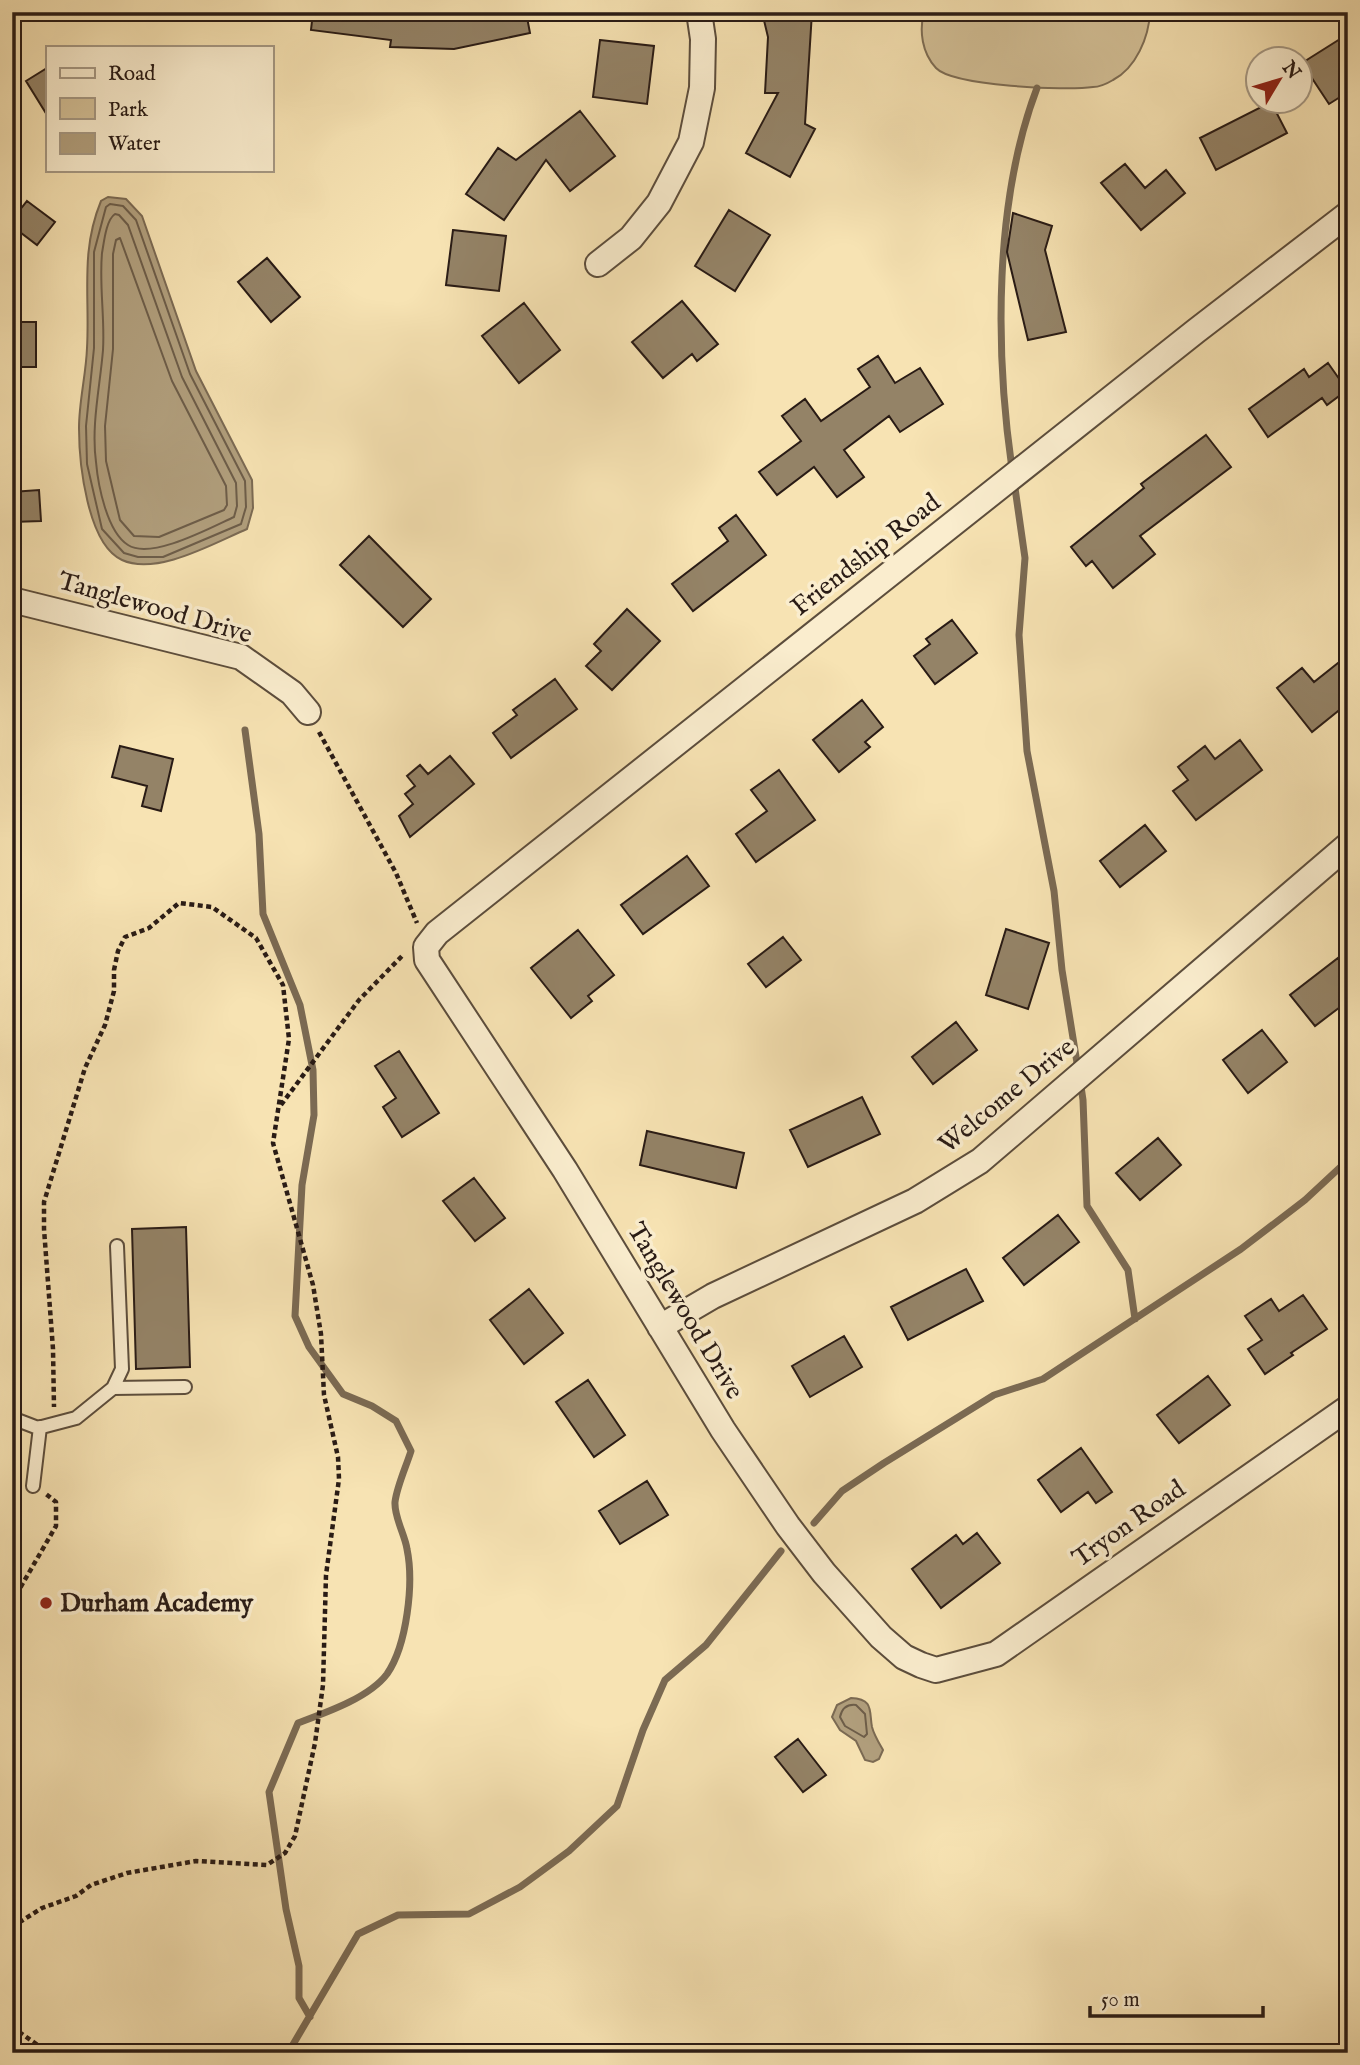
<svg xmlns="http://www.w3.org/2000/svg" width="1360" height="2065" font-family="'IM FELL English',serif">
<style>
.green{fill:#d4c198;stroke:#7e6e56;stroke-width:2}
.water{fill:#b19f7d;stroke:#7b6a53;stroke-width:2}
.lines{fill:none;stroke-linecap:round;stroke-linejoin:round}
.shore{stroke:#6d5d49;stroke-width:2}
.stream{stroke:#7b6a53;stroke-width:7}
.building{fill:#948367;stroke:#291b15;stroke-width:2}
.service-casing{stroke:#5c4d3c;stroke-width:16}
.minor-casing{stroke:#5c4d3c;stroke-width:28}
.path{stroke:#291b15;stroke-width:4.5;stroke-dasharray:5 3.5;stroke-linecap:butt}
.service{stroke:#faedce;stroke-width:12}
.minor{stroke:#faedce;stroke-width:24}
.poi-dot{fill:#8f2418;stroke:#faedce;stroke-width:2.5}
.labels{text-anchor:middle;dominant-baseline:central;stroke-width:7;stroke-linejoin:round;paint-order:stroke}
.street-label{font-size:26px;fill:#291b15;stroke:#faedce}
.poi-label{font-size:26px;font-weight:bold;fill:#291b15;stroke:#faedce;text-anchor:start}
</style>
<rect width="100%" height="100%" fill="#f7e3b3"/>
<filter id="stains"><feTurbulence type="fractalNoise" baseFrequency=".00286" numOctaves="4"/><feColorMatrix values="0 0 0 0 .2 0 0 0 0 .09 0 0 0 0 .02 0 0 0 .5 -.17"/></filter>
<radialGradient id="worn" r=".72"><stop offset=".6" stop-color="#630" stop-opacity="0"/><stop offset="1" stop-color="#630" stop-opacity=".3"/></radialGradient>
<!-- green -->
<path class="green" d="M924,12h226c-1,25 -14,56 -37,68 -5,3 -14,7 -20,7 -27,4 -140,-1 -157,-19 -14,-15 -17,-37 -12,-56z"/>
<!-- water -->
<path class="water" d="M108,197l18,2 16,17 54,155 56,109 1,28 -6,21c-33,14 -90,47 -125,31 -35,-16 -43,-98 -43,-132 0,-27 7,-53 8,-80 3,-52 -7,-96 14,-147z
M851,1698c23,1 18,13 21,29 2,8 7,16 11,23l-4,9 -6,3 -8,-2 -9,-19 -16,-11 -8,-13 5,-12z"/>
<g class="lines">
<!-- shore -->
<path class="shore" d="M110,204l13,2 13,14 54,154 55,107 1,26 -5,17 -78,33h-25l-14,-4 -22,-24 -15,-65 -1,-38 8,-78v-96l12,-45z
M115,214l4,1 9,10 54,152 54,106 1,23 -3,11c-24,11 -83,43 -106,28 -21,-13 -30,-60 -32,-83 -5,-37 4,-75 7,-112 2,-32 -4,-65 -1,-97 2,-11 4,-33 13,-39z
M120,238l52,143 54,105 1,19 -3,5 -65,27 -25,-1 -14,-16 -14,-59 -1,-35 8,-77v-95l3,-14z
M856,1705l9,9 2,20 -3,3 -19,-11 -5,-9c2,-9 7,-13 16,-12z"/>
<!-- stream -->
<path class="stream" d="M1012,469c-17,-119 -18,-268 25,-381
M1014,481l11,77 -6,77 8,116 27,140 8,79 16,99
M245,730l14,104 4,80 37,91 13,65 1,45 -12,70 -7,131 14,31 34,47 29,12 24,15 15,30c-5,16 -14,35 -16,51 -1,15 10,33 12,47 7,34 0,96 -20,125 -18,24 -62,39 -89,49l-29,69 17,117 13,57v32l11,19
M1080,1080l3,20 4,106 41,64 7,49
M814,1523l28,-32 42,-28 110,-68 49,-16 198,-130 64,-49 43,-40
M288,2053l70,-119 40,-19 71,-1 51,-27 49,-36 48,-45 26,-76 22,-50 41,-35 75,-94"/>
</g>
<!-- building -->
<path class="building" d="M313,12h213l4,21 -76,16 -64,-2 1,-7 -80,-10z
M762,12h50l-7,112 10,5 -25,48 -44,-24 32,-60h-13l3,-56z
M1348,34v58l-19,12 -27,-41z
M600,40l54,6 -7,58 -54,-7z
M47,68v47l-21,-34z
M1271,102l16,31 -71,37 -16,-32z
M580,111l35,45 -45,35 -24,-31 -42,60 -38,-26 32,-46 18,12z
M1125,164l20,24 21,-18 19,23 -44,37 -40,-47z
M27,201l28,21 -18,23 -25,-19v-6z
M729,210l41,25 -35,56 -40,-25z
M1013,213l39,13 -7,24 21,82 -38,8 -21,-88z
M453,230l53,6 -7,55 -53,-6z
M267,258l33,39 -29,25 -33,-40z
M682,301l36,43 -21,17 -5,-7 -29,24 -31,-36z
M524,303l36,47 -41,33 -37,-47z
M12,322h24v45h-24z
M878,356l17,27 25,-15 23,36 -43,28 -11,-16 -45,34 20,27 -27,20 -23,-30 -37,28 -18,-23 42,-31 -19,-25 23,-17 16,22 49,-34 -12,-18z
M1328,363l19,27 -20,15 -5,-7 -54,39 -19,-28 55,-40 5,8z
M1206,435l25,32 -91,69 15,18 -42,34 -21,-27 -6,5 -15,-19 73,-59 -3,-4z
M39,490l2,31 -29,1v-30z
M736,515l30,40 -73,56 -21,-27 56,-43 -9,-13z
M369,536l62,63 -28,28 -63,-62z
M627,609l33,32 -48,49 -26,-24 15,-15 -7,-7z
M952,620l25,33 -42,31 -21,-28 16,-12 -4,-5z
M1348,655v48l-36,29 -35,-44 25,-20 12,14z
M555,679l22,30 -66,49 -18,-25 24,-18 -4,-5z
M862,700l21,27 -18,15 5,5 -31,25 -26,-32z
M1240,740l22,30 -66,50 -23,-29 15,-11 -10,-13 27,-21 10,13z
M120,746l53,13 -12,52 -19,-5 5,-20 -35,-9z
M450,756l24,28 -64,53 -11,-21 14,-12 -8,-10 10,-8 -8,-10 13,-11 8,9z
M779,770l36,50 -59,42 -20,-28 31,-23 -16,-21z
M1145,825l21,26 -46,36 -20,-26z
M687,856l22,30 -66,48 -22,-29z
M1006,929l43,14 -21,66 -42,-14z
M578,930l36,45 -26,21 4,5 -21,17 -40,-50z
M783,937l18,23 -35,27 -18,-23z
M1338,958l10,13v30l-33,25 -25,-31z
M956,1022l21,28 -44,34 -21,-27z
M1262,1030l25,32 -39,31 -25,-33z
M399,1051l40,62 -37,24 -19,-30 13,-9 -21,-32z
M862,1097l18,37 -72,33 -18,-37z
M647,1131l97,22 -8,35 -96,-23z
M1158,1138l23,27 -41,35 -24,-27z
M474,1178l31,40 -30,23 -32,-40z
M1058,1215l21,27 -55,43 -21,-27z
M186,1227l4,140 -54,2 -4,-140z
M966,1269l17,32 -75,39 -17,-33z
M529,1289l34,44 -39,31 -34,-44z
M1303,1295l24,34 -36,24 2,2 -28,19 -17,-25 14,-9 -17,-24 26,-17 8,12z
M844,1336l18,31 -52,30 -18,-31z
M1208,1376l22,29 -51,38 -22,-28z
M588,1380l37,55 -31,22 -38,-55z
M1081,1448l31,44 -16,11 -8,-11 -27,20 -23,-32z
M647,1481l21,34 -48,29 -21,-33z
M977,1533l23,30 -59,45 -29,-39 44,-34 7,9z
M798,1739l28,36 -23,17 -28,-35z"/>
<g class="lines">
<defs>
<path id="service" d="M113,1388l72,-1
M12,1418l26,10 38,-10 37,-30 9,-19 -5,-123
M33,1486l7,-59"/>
<path id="minor" d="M1348,214l-152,117 -759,602 -11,14 1,13 138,210 158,260 65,96 36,47 57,64 23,20 17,8 15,5 60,-16 352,-246
M598,264l33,-26 28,-35 32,-61 11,-54 1,-49 -4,-27
M12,600l229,57 51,36 16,19
M660,1327l53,-31 202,-95 65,-40 368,-316"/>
</defs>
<!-- service casing -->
<use href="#service" class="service-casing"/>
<!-- minor casing -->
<use href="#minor" class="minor-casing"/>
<!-- path -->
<path class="path" d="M319,732l77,141 21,50
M281,1105l78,-105 44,-45
M12,1602l44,-76v-24l-10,-8
M12,1927l30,-19 34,-12 15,-11 36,-12 69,-12 71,4 18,-12 10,-17 20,-93 8,-58 3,-110 13,-96 -1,-22 -14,-62 -3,-61 -8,-49 -40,-142 16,-104 -6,-54 -27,-47 -44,-31 -33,-4 -30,25 -24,9 -7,14 -4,19v21l-9,34 -20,43 -41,134v27l9,120 1,58
M12,2027l37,26"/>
<!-- service -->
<use href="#service" class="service"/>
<!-- minor -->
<use href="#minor" class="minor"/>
</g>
<!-- markers -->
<circle class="poi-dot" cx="46" cy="1603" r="7"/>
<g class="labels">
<!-- street labels -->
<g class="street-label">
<text transform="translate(866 555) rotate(-38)">Friendship Road</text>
<text transform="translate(155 608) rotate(16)">Tanglewood Drive</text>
<text transform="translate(1007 1096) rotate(-39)">Welcome Drive</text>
<text transform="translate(685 1311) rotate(59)">Tanglewood Drive</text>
<text transform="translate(1129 1524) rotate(-35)">Tryon Road</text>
</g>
<!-- poi labels -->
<g class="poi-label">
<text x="60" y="1603">Durham Academy</text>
</g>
</g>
<!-- margin -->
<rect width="1360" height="2065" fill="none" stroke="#f7e3b3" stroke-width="42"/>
<rect x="14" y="14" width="1332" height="2037" fill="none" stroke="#291b15" stroke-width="3.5"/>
<rect x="21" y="21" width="1318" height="2023" fill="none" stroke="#291b15" stroke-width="2"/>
<!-- legend -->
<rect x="46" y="46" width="228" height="126" fill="#faedce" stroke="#a69984" stroke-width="2"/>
<rect x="60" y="68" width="35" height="10" fill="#faedce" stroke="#a69984" stroke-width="2"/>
<text x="108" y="80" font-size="21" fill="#291b15">Road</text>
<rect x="60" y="98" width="35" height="21" fill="#d4c198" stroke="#a69984" stroke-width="2"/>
<text x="108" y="116" font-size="21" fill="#291b15">Park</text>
<rect x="60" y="133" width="35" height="21" fill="#b19f7d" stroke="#a69984" stroke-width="2"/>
<text x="108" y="150" font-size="21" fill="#291b15">Water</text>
<!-- north arrow -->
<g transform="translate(1279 80) rotate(52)"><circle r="33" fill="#faedce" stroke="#a69984" stroke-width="2"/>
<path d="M0-5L12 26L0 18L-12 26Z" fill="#8f2418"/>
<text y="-10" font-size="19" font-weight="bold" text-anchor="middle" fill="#291b15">N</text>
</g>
<!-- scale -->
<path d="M1090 2006v10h173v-10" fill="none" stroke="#291b15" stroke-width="3.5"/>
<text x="1101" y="2006" font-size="21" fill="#291b15" stroke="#faedce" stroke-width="5" paint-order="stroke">50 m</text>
<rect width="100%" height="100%" filter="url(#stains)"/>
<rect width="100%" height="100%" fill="url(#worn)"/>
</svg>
